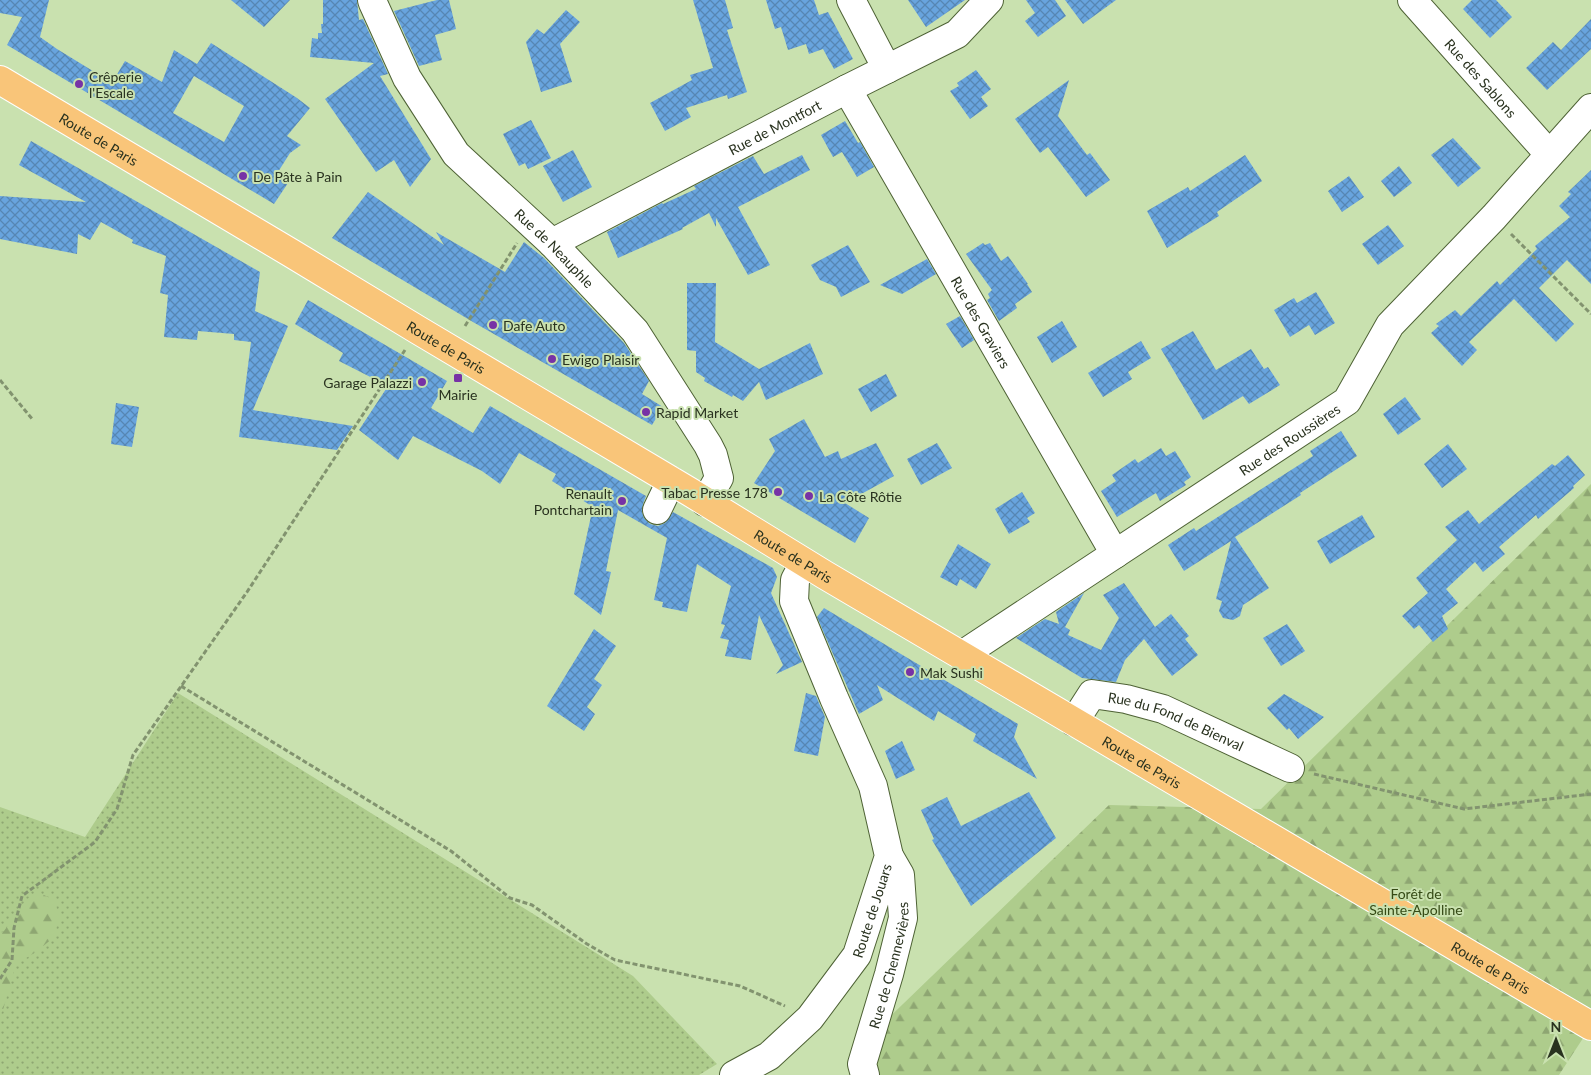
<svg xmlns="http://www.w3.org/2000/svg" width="1591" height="1075" font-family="Lato,sans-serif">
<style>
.grass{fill:url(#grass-dots)}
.forest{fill:url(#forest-firs)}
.building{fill:url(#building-cross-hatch);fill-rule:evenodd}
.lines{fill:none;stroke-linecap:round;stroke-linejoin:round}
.minor-casing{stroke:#4e6235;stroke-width:30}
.major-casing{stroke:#fff;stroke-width:30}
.path{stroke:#82936f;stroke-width:3;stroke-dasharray:5 2.5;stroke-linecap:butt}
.minor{stroke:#fff;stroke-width:28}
.major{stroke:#f9c579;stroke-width:28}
.poi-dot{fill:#7732a6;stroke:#c9e1af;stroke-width:2}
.labels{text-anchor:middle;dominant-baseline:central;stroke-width:4;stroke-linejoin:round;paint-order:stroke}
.poi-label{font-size:14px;fill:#29321f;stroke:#c9e1af;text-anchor:start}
.street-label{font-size:14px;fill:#29321f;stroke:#c9e1af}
.park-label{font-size:14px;fill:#354a15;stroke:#c9e1af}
</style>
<defs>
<pattern id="grass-dots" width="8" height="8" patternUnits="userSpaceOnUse" patternTransform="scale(1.25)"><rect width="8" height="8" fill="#aecc8c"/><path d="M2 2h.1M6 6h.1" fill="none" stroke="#8ea672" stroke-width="1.8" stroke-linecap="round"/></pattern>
<pattern id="forest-firs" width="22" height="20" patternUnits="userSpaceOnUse" patternTransform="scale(1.25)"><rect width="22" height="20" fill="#aecc8c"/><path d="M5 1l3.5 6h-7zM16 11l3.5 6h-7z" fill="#8ea672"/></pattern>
<pattern id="building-cross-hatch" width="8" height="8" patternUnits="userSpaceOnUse" patternTransform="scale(1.25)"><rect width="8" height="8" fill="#68a4de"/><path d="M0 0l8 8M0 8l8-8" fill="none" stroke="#5686b3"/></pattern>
</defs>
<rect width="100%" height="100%" fill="#c9e1af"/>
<!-- grass -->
<path class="grass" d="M178,693l455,283 84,88 -18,11h-699v-268l85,30z"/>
<!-- forest -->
<path class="forest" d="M1591,484v542l-32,49h-686l1,-43 235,-227 152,4z
M40,893l14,7 6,17 -7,21 -17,14 -20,12 -13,46 -3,5v-82l4,-2 23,-32z"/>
<!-- building -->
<path class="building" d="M0,0h49l-9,37 17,12 44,27h15l9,-15 37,21 12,-32 23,14 14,-21 86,55 13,10 -23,28 14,9 -11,8 -12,19 12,8 -16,24 -267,-159 15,-28 -22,-4zM194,76l50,30 -20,36 -51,-29z
M231,0h59l-26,27z
M323,0h34l2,20 4,-1 25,55 -8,2 51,83 -21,28 -16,-27 -18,12 -51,-73 49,-36 -64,-6 2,-19 6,1v-6h4l-1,-9h2z
M437,0h12l7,29 -21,6 7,25 -23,6 -25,-55z
M693,0h32l8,28 -6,2 20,62 -19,7 -1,-4 -41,13 5,9 -26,14 -15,-28 42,-23 -2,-5 23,-7z
M766,0h48l5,15 9,-3 25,47 -19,10 -11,-20 -14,5 -3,-10 -18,6 -7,-23 -6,2z
M908,0h57l-39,27z
M1026,0h29l11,16 -28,21 -13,-16 10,-8z
M1065,0h51l-33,24z
M1472,0h24l16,17 -22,21 -27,-29z
M566,10l14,12 -20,22 12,38 -31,10 -15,-50 11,-13 7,5z
M1591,19v30l-44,41 -21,-22 27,-26 8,8z
M976,70l15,19 -10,8 7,9 -18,13 -20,-28 9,-5 -2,-3z
M1069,80l-11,36 29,39 3,-2 20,27 -24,17 -38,-50 -8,6 -25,-34z
M531,120l20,38 -23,11 -3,-6 -6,3 -16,-32z
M845,121l13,22 2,-1 14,25 -17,10 -15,-25 -9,5 -12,-22z
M1453,138l28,30 -23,19 -27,-32z
M31,141l229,131 -5,39 33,15 -35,84 100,16 -16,24 -98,-13 12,-95 -17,-2v-6l-36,-3 -1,9 -33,-3 4,-42 -8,-2 6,-37 -34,-13 1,-3 -32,-18 -11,18 -12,-6 -1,20 -77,-15v-43l86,6 -67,-37z
M573,150l19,37 -29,15 -20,-36z
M802,155l8,15 -72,37 32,58 -22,10 -32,-57v9l-7,-14 -27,15 1,1 -65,29 -11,-26 55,-29 1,1 33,-15 -2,-3 59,-30 11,18z
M1245,155l17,26 -45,31 2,4 -52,32 -20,-37 41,-24 2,4z
M1399,166l13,17 -18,14 -13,-16z
M1591,170v114l-24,-24 -28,28 35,36 -18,18 -42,-43 -45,43 8,8 -15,16 -31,-33 8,-7 -3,-2 19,-14 6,6 36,-35 3,4 37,-36 -2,-3 35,-29 -11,-11 12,-12 -3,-2z
M1349,176l15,21 -22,15 -14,-21z
M368,192l76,53 -8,-13 69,40 19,-30 20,16 80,85 25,38 -7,13 21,13 -11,18 -179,-103 -141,-84z
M1388,225l16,21 -26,19 -16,-21z
M983,243l2,2 5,-2 11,18 7,-5 20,28h-1l5,8 -17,12 2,4 -18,13 -12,-21 3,-2 -2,-4 4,-4 -26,-36z
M848,245l22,37 -29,15 -5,-10 -16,-7 -9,-15z
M927,259l9,15 -34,20 -22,-9z
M687,283h29l-1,59 44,27 51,-26 13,31 -57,26 -7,-18 -16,19 -10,-6 -1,2 -28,-16 1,-3 -9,-6v-21l-9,-1z
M1316,292l19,31 -20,12 -6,-10 -19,12 -16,-27 20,-12 3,5z
M308,300l139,81 -16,27 42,25 17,-27 156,90 -3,8 -1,8 2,6 6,6 8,2 7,-3 8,-11 100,56 4,9 -6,16 31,69 -26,12 7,-9 -24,-50 -8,45 -26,-4 4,-16 -9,-2 5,-13 -4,-1 10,-38 -34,-22 -10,48 -25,-5 1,-5 -9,-2 13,-62 -49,-28 -12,61 5,1 -10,43 -27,-21 19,-87 -41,-26 4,-7 -37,-21 -19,31 -18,-13 -69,-35 -15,24 -39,-30 29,-44 -49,-25 4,-8 -48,-29z
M960,316l14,24 -12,8 -16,-24z
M1062,321l15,26 -25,16 -15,-26z
M1193,331l23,39 35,-21 13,20 4,-2 12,18 -31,19 -6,-8 -40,24 -42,-71z
M1141,341l10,17 -23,14 4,7 -29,18 -15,-24z
M886,374l11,22 -26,16 -13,-23z
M1405,397l16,22 -23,16 -15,-21z
M116,403l23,4 -7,40 -21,-3z
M804,419l21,38 13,-6 3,8 35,-16 18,33 -49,27 24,15 -14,25 -101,-60 21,-32 -6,-12z
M1341,431l16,25 -57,37 1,2 -66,42 34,51 -26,17 -3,11 -7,4 -10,-2 -4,-7 3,-10 -6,-2 15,-58 -47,30 -16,-26 26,-17 2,3 117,-75 -3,-5z
M937,443l15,25 -31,17 -14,-26z
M1448,444l19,25 -25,19 -18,-24z
M1161,448l5,8 9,-5 16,26 -7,5 2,3 -26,16 -4,-8 -39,24 -16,-26 15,-10 -4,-6 23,-16 3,4z
M1568,455l17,20 -12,11 1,2 -36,31 -2,-4 -37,32 6,7 -22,18 -8,-10 -29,27 12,14 -16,13 6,13 -15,13 -14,-17 -5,4 -12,-13 26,-23 -12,-15 41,-38 -12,-13 23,-17 11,14 73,-60 3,2z
M1022,492l13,21 -8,5 3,4 -21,12 -14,-25z
M1362,515l13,22 -45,27 -13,-23z
M958,544l33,20 -15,25 -16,-10 -3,7 -17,-9z
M1124,583l31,44 16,-13 18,22 -4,3 13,16 -26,21 -28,-37 -19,21 -9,22 -34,-4 -66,-40 29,-19 14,5 -3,-12 28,-19 -19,34 5,3 -2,5 33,15 18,-32 -16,-23z
M824,608l194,116 -4,13 23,42 -64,-38 3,-7 -38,-23 -4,10 -57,-36 6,15 -24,14 -42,-97z
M1287,624l18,27 -24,15 -18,-28z
M594,629l22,17 -22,33 8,6 -15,22 8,7 -11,17 -37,-25z
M806,693l10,3 9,21 -7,39 -24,-5z
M1284,694l40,23 -26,22 -9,-11 -2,2 -20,-22z
M902,741l13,29 -19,9 -11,-28z
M1029,792l27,46 -85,68 -39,-66 2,-1 -13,-29 26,-13 14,29z"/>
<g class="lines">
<defs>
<g id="minor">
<path id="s1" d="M372,0l1,3 34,75 49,76 96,89 83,88 73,114 5,10 6,23 -14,24"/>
<path d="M851,0l36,69"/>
<path id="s2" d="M1412,0l137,154"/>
<path id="s3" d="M847,89l268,465"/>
<path id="s4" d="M552,243l295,-154 110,-55 32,-34"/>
<path d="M657,510l14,-29"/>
<path id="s5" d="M962,655l385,-254 43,-76 104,-108 97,-109"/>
<path id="s6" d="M1074,722l18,-28 34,5 37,10 127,59"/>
<path id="s7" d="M734,1075l35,-19 41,-38 47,-63 32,-99 -16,-70 -39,-88 -40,-97 1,-21 9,-17"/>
<path id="s8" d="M865,1075l-3,-11 27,-90 14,-56 -3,-43 -11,-19"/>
</g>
<g id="major">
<path id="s9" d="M0,80l291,173 127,77 272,162 135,83 766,451"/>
</g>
</defs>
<!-- minor casing -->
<use href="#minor" class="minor-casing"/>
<!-- major casing -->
<use href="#major" class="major-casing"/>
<!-- path -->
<path class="path" d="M1511,234l80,80
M465,326l52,-83
M0,380l33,40
M181,686l270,165 59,47 22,7 55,39 28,16 125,26 45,20
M1314,774l150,35 127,-15
M0,979l12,-19 2,-32 8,-32 73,-54 22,-33 16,-54 114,-163 158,-242"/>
<!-- minor -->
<use href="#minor" class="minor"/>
<!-- major -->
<use href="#major" class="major"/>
</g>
<!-- markers -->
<g class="poi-dot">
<circle cx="79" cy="84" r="5"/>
<circle cx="243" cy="176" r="5"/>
<circle cx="493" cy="325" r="5"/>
<circle cx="552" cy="359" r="5"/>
<rect x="453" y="373" width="10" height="10" rx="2.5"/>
<circle cx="422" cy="382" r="5"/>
<circle cx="646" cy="412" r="5"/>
<circle cx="778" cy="492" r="5"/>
<circle cx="809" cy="496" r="5"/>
<circle cx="622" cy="501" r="5"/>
<circle cx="910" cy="672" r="5"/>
</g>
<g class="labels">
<!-- poi labels -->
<g class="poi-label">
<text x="89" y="76">Crêperie<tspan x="89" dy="16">l'Escale</tspan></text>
<text x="253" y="176">De Pâte à Pain</text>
<text x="503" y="325">Dafe Auto</text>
<text x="562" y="359">Ewigo Plaisir</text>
<text x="412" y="382" text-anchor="end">Garage Palazzi</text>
<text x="458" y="394" text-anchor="middle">Mairie</text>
<text x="656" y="412">Rapid Market</text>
<text x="768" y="492" text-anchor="end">Tabac Presse 178</text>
<text x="612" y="493" text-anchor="end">Renault<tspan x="612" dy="16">Pontchartain</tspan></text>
<text x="819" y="496">La Côte Rôtie</text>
<text x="920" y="672">Mak Sushi</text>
</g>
<!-- street labels -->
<g class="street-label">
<text stroke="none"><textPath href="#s2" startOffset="104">Rue des Sablons</textPath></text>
<text stroke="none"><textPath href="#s4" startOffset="251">Rue de Montfort</textPath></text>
<text stroke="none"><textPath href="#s9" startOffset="115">Route de Paris</textPath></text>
<text stroke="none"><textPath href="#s1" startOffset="312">Rue de Neauphle</textPath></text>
<text stroke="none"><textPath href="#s3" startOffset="269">Rue des Graviers</textPath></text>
<text stroke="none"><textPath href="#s9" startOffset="520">Route de Paris</textPath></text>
<text stroke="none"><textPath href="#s5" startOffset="392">Rue des Roussières</textPath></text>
<text stroke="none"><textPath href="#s9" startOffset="925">Route de Paris</textPath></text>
<text stroke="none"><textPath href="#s6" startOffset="122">Rue du Fond de Bienval</textPath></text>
<text stroke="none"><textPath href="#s9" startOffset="1330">Route de Paris</textPath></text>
<text stroke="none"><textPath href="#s7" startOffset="221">Route de Jouars</textPath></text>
<text stroke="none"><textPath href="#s8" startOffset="114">Rue de Chennevières</textPath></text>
<text stroke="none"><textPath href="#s9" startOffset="1735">Route de Paris</textPath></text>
</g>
<!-- park labels -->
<g class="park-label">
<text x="1416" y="893">Forêt de<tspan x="1416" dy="16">Sainte-Apolline</tspan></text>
</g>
</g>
<!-- north arrow -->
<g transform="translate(1556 1040)" stroke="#c9e1af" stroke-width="4" paint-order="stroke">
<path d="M0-4L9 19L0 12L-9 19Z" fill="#29321f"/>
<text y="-8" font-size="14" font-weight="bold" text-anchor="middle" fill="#29321f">N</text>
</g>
</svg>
